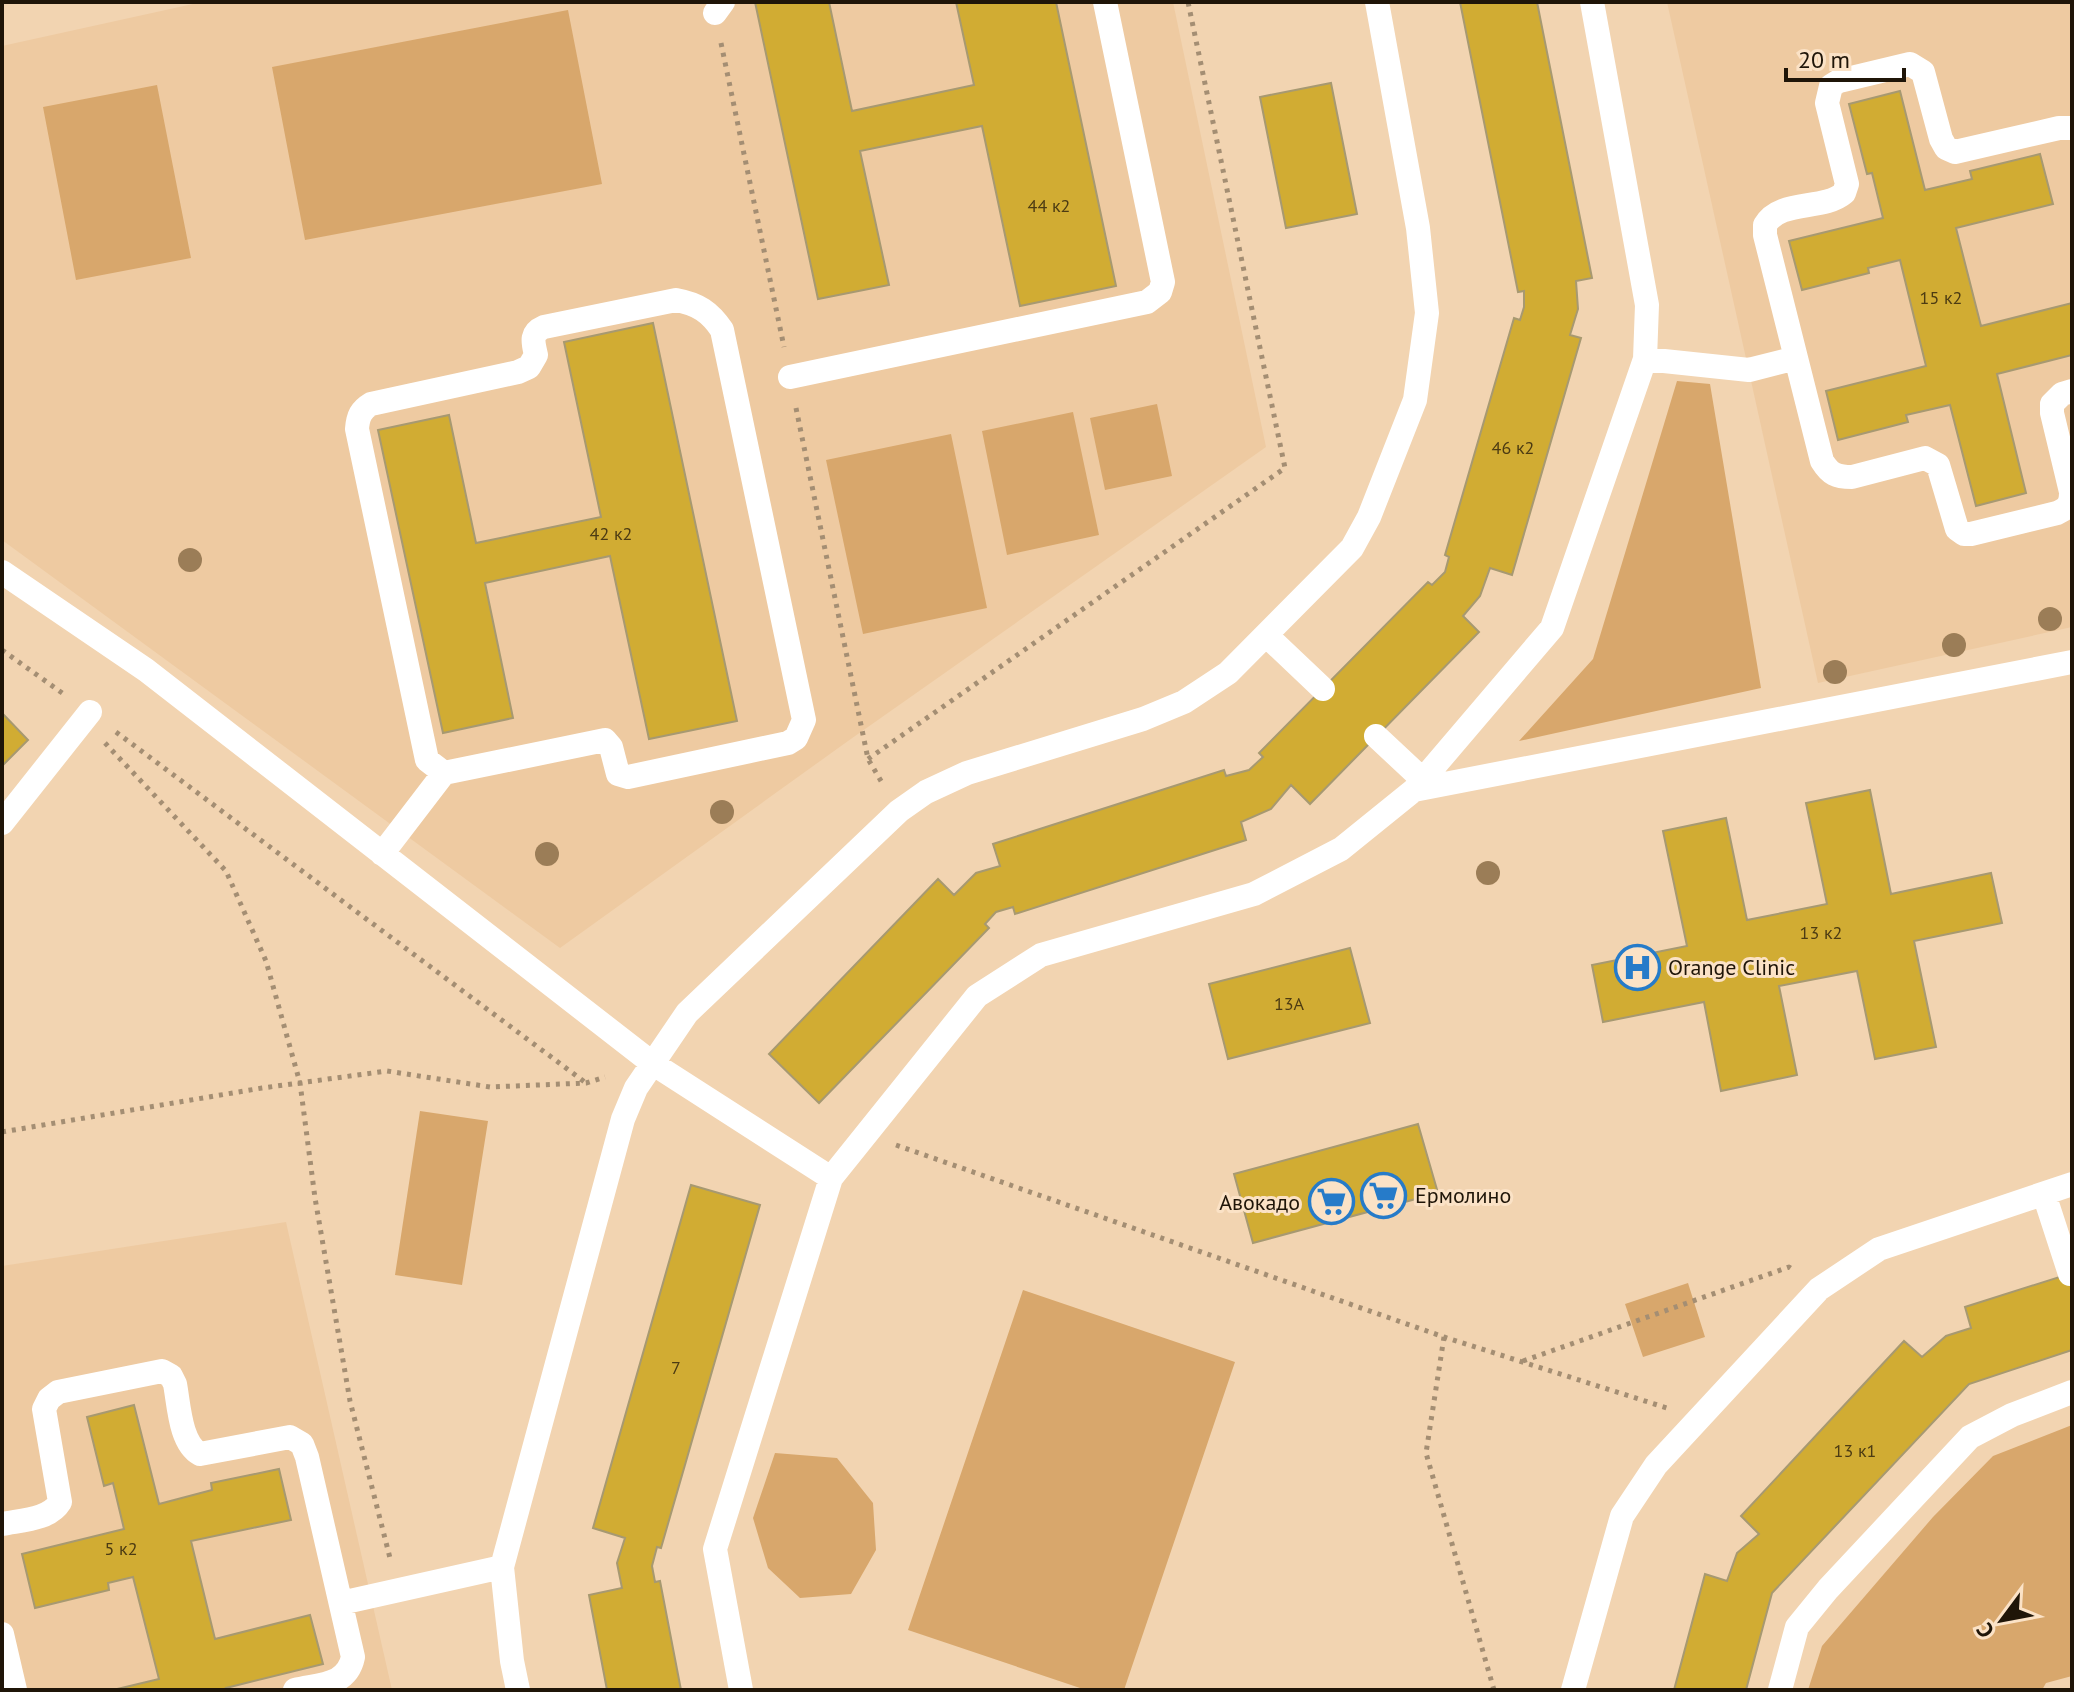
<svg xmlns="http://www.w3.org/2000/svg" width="2074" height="1692" font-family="'PT Sans',sans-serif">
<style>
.built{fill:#eecaa1}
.green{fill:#d8a76c}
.building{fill:#d1ac33;stroke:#a79971;stroke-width:2}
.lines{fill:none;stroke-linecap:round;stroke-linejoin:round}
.path{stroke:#a48e73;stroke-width:5;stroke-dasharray:4 6;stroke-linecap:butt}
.service{stroke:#fff;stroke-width:24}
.tree{fill:#9b7d57}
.labels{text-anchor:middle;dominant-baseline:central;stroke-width:6;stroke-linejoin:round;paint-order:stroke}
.number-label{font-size:18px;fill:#4c3b13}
.poi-label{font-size:22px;fill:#1f1508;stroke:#fbe2c6;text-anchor:start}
</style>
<rect width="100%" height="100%" fill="#f2d4b1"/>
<!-- built -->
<path class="built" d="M202,2h971l93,445 -418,294 -288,207 -558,-408v-494z
M1667,2h405v625l-254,56z
M286,1222l106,468h-390v-424z"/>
<!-- green -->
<path class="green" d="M568,10l34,174 -297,56 -33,-173z
M157,85l34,173 -115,22 -33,-173z
M1677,381l33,3 51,304 -242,53 74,-82z
M1157,404l15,72 -67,14 -15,-72z
M1073,412l26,123 -92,20 -25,-124z
M951,434l36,174 -124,26 -37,-174z
M420,1111l68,10 -26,164 -67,-10z
M1688,1283l17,54 -62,20 -18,-53z
M1023,1290l212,72 -111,328h-38l-178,-60z
M2072,1425v251l-26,7 -4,7h-234l14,-44 111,-129 60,-61z
M775,1453l62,5 36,45 3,47 -25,44 -51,4 -32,-30 -15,-50z"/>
<!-- building -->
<path class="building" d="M755,2h74l23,109 122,-26 -18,-83h100l60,284 -96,20 -38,-180 -122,25 29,134 -71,14z
M1460,2h77l55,276 -16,3 2,28 -8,26 11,3 -69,237 -22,-7 -10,28 -17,20 16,16 -169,172 -19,-19 -20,24 -30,13 5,18 -231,74 -2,-7 -17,5 -11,12 4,4 -170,175 -50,-49 169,-175 16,16 22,-22 24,-7 -7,-22 231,-74 2,6 23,-6 14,-13 -4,-4 169,-171 4,3 13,-13 4,-15 -4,-2 69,-237 6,2 4,-13v-16l-6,1z
M1331,83l26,131 -71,14 -26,-131z
M1900,91l25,99 47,-11 -2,-8 70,-17 13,50 -97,24 25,98 91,-23v52l-75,19 29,119 -50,13 -26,-101 -44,10 2,7 -70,18 -12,-49 100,-25 -26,-106 -32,8 1,5 -67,17 -13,-49 94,-23 -11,-45 -5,1 -18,-70z
M653,323l84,398 -88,18 -39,-183 -125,27 28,135 -70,15 -65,-303 71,-15 27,128 125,-26 -37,-175z
M2,713l26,27 -26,26z
M1870,790l21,104 100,-21 11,50 -88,18 22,106 -61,12 -18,-88 -78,15 18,89 -76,16 -17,-89 -101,20 -11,-57 95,-19 -24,-115 63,-13 21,102 80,-16 -21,-101z
M1350,948l20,75 -142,36 -19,-75z
M1418,1124l20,69 -185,50 -19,-69z
M691,1185l69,20 -99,343 -4,-1 -5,19 3,16 5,-1 21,109h-74l-18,-95 33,-7 -5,-25 8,-25 -32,-10z
M2072,1273v77l-103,34 -197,209 -26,97h-72l31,-116 22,7 10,-28 22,-19 -18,-18 163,-175 18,16 24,-21 25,-8 -6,-21z
M134,1405l25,99 53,-14 -1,-7 68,-14 12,51 -100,21 24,98 95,-24 13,49 -97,24 1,2h-114l46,-11 -26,-102 -25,6 1,7 -74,18 -13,-54 102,-25 -11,-46 -9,3 -17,-69z"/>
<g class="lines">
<!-- path -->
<path class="path" d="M721,43l63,304
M796,408l72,351 16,27
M2,650l63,45
M116,732l470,351
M105,743l121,128 40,90 34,122 15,115 35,203 41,161
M868,759l417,-291 -97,-466
M2,1132l260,-44 125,-17 103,16 96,-4 19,-6
M896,1145l548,192 223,71
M1444,1337l-18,116 68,237
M1523,1361l266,-94 6,4"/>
<!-- service -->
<path class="service" d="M715,13l8,-11
M2072,128h-13l-104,24 -9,-4 -5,-9 -18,-67 -13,-8 -71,17 -8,5 -4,17 20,81 -3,9c-21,18 -64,6 -79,32v10l57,226c8,13 14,16 30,16l73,-19 13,7 19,64 7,5h7l86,-21c11,-5 14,-9 14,-21l-19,-79v-9l10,-10 10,-3
M676,300c22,4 34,12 46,30l82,390 -8,18 -8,5 -160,34 -10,-3 -7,-27 -6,-7 -161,33 -17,-13 -70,-331c1,-13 4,-19 14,-25l147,-32 11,-5 7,-12c-3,-13 -6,-22 8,-28z
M1645,359l104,11 47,-12
M790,377l357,-75 13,-10 3,-10 -58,-280
M2,572l144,98 506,393 179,115 146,-182 64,-41 213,-61 87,-45 73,-59 138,-162 93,-269 2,-54 -55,-303
M1266,635l57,54
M1376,736l46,43
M1414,790l658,-128
M2,823l88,-111
M382,854l62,-81
M2044,1194l26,80
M2,1524c19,-4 47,-4 58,-22l-16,-93 5,-10 9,-7 104,-21 9,5 4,8c4,21 5,59 25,70l90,-17 12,7 5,13 46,200c-6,29 -33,27 -58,33
M341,1603l161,-36
M2,1634l13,56
M518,1690l-6,-29 -10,-94 121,-448 13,-31 51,-75 212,-202 27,-19 41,-19 176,-54 41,-17 44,-29 124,-125 17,-31 46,-117 12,-87 -9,-85 -41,-226
M741,1690l-26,-141 116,-371
M1573,1690l49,-174 34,-51 163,-176 60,-40 193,-65
M1780,1690l17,-63 31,-38 142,-152 42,-22 60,-23"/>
</g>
<!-- trees -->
<g class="tree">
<circle cx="190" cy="560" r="12"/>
<circle cx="2050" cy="619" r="12"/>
<circle cx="1954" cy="645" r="12"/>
<circle cx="1835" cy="672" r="12"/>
<circle cx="722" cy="812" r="12"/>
<circle cx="547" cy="854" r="12"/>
<circle cx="1488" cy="873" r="12"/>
</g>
<!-- icons -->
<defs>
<symbol id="hospital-ring" viewBox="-11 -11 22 22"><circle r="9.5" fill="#fbe2c6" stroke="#267bc9" stroke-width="1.5"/><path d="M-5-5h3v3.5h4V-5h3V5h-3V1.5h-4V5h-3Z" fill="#267bc9"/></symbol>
<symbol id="supermarket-ring" viewBox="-11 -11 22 22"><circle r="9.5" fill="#fbe2c6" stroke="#267bc9" stroke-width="1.5"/><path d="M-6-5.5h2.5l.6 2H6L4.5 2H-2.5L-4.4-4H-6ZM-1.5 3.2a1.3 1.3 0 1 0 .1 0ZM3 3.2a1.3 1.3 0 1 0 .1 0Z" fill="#267bc9"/></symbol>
</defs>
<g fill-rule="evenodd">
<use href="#hospital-ring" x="1612" y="942" width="51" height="51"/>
<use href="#supermarket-ring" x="1358" y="1170" width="51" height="51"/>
<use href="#supermarket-ring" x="1306" y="1176" width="51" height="51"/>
</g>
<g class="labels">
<!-- number labels -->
<g class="number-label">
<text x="1049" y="205">44 к2</text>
<text x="1941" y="297">15 к2</text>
<text x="1513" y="447">46 к2</text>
<text x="611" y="533">42 к2</text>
<text x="1821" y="932">13 к2</text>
<text x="1289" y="1003">13А</text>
<text x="676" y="1367">7</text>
<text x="1855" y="1450">13 к1</text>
<text x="121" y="1548">5 к2</text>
</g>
<!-- poi labels -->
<g class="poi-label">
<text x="1668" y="967">Orange Clinic</text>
<text x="1415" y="1195">Ермолино</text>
<text x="1300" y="1202" text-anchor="end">Авокадо</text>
</g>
</g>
<!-- border -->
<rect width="2074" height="1692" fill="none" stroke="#1f1508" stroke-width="8"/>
<!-- north arrow -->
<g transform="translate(2002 1620) rotate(238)" stroke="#fbe2c6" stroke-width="6" paint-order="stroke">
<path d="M0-6L14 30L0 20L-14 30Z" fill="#1f1508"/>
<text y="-12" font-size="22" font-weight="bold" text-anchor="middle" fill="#1f1508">С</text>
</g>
<!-- scale -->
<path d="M1786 68v12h118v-12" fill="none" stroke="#1f1508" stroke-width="4"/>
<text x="1798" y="68" font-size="24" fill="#1f1508" stroke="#fbe2c6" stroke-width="6" paint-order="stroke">20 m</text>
</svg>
